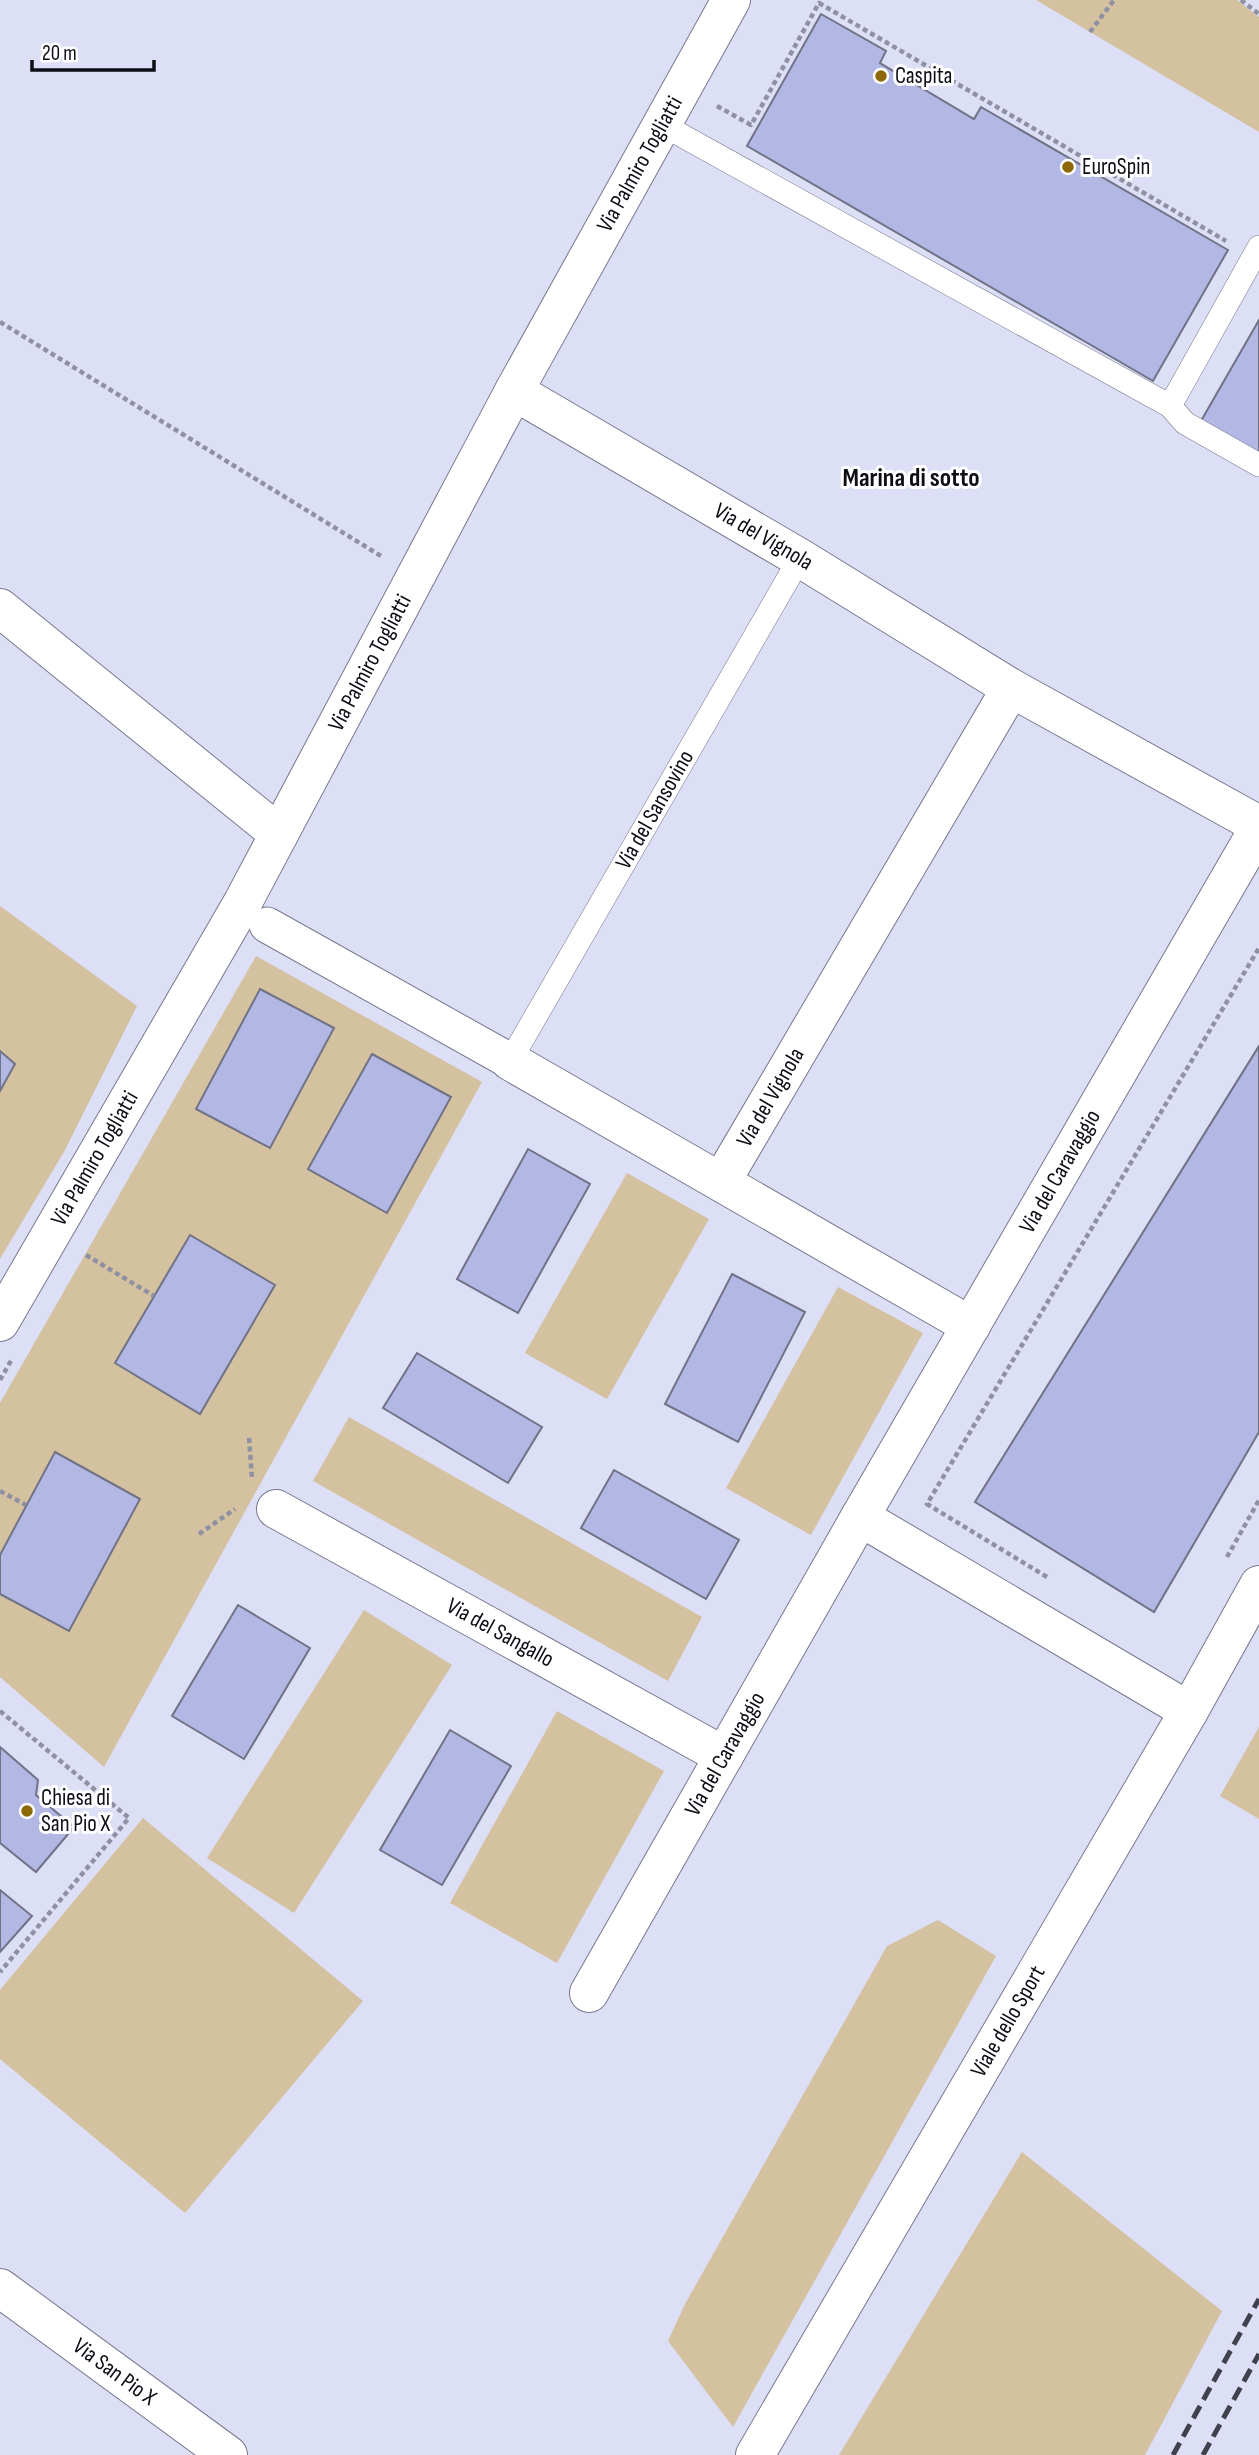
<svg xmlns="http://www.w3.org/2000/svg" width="1259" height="2455" font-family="'Sofia Sans Condensed',sans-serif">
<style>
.green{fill:#d3c19f}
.building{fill:#b3b7e3;stroke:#707286;stroke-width:2}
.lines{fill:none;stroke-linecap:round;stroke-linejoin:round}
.service-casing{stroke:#77788d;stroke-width:24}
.pedestrian-casing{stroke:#77788d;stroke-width:37}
.minor-casing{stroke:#77788d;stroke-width:40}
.tertiary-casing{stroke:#77788d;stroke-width:40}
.path{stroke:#8f90a1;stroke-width:4.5;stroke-dasharray:5 3.5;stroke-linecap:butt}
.service{stroke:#fff;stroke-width:23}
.pedestrian{stroke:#fff;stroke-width:35}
.minor{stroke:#fff;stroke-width:38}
.tertiary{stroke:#fff;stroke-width:38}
.rail{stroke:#40414c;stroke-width:5;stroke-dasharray:14 7;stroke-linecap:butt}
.poi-dot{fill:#8c6809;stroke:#fff;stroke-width:2.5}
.labels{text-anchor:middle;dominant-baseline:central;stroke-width:6;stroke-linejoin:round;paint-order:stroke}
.poi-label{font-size:23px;fill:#0d0e15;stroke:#fff;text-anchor:start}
.street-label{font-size:23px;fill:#0d0e15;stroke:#fff}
.quarter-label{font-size:26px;font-weight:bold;fill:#0d0e15;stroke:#fff}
</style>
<rect width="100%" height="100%" fill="#dddff6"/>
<!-- green -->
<path class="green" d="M1036,0h201l22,17v115z
M0,906l137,100 -72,144 -65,109z
M256,956l226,126 -378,685 -104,-90v-274z
M627,1173l82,46 -102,180 -82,-46z
M838,1287l85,46 -112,202 -85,-47z
M349,1417l353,200 -34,64 -355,-200z
M364,1610l88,55 -158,248 -87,-55z
M557,1711l107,60 -107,192 -107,-60z
M1259,1727v92l-39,-23z
M143,1818l220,183 -178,212 -185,-154v-69z
M938,1920l58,36 -263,471 -65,-86 17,-37 202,-358z
M1022,2152l200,159 -77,144h-306z"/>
<!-- building -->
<path class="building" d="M821,14l65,37 -6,12 94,56 7,-12 247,143 -75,131 -406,-235z
M1259,320v134l-58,-33z
M260,989l74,39 -64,120 -74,-39z
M1259,1046v386l-105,180 -179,-110z
M0,1051l15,13 -15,27z
M372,1054l79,43 -64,116 -79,-44z
M528,1149l62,35 -72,129 -61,-34z
M190,1235l85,50 -75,129 -85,-51z
M732,1274l73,38 -67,130 -73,-38z
M417,1353l125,74 -34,56 -125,-75z
M55,1452l85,47 -71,132 -69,-37v-39z
M614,1470l125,70 -33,59 -125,-71z
M238,1605l72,43 -66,111 -72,-43z
M450,1730l61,36 -69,119 -62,-35z
M0,1747l38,33 -2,15 38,32 -38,45 -36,-29z
M0,1890l32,26 -32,36z"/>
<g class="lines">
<defs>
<g id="service">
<path d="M661,124l509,282 89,-159"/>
<path d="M1170,406l15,17 74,42"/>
<path id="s1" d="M510,1061l290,-503"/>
</g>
<path id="pedestrian" d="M267,925l243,136"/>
<g id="minor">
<path id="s2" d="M514,391l286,167 211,130 248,137"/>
<path d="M0,608l279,226"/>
<path d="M510,1061l461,265"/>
<path id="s3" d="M721,1182l290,-494"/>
<path id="s4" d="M0,1322l243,-420 271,-511 217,-391"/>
<path id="s5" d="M276,1509l448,247"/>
<path d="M860,1517l329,194"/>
<path id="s6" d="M589,1993l271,-476 399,-689"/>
<path id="s7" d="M0,2288l228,167"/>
</g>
<g id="tertiary">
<path id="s8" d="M755,2455l434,-744 70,-126"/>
</g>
</defs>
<!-- service casing -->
<use href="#service" class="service-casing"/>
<!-- pedestrian casing -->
<use href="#pedestrian" class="pedestrian-casing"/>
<!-- minor casing -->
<use href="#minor" class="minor-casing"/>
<!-- tertiary casing -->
<use href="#tertiary" class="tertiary-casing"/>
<!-- path -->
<path class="path" d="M1241,0l18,14
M1090,32l24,-32
M717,106l34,19 68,-122 407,238
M0,322l381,234
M86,1255l68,41
M0,1380l12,-21
M249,1438l3,41
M0,1491l26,14
M199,1534l36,-25
M1227,1557l32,-57
M1047,1577l-120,-73 332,-556
M0,1711l129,107 -129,154"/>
<!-- service -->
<use href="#service" class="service"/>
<!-- pedestrian -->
<use href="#pedestrian" class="pedestrian"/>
<!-- minor -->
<use href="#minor" class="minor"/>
<!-- tertiary -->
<use href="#tertiary" class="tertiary"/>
<!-- rail -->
<path class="rail" d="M1173,2455l86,-156
M1203,2455l56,-101"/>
</g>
<!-- markers -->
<g class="poi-dot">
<circle cx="881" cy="76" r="7"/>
<circle cx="1068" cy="167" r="7"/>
<circle cx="27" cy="1811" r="7"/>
</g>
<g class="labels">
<!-- poi labels -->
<g class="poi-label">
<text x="895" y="76">Caspita</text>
<text x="1082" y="167">EuroSpin</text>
<text x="41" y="1798">Chiesa di<tspan x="41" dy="26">San Pio X</tspan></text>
</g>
<!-- street labels -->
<g class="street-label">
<text stroke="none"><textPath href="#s4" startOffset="1323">Via Palmiro Togliatti</textPath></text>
<text stroke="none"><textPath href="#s2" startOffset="289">Via del Vignola</textPath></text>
<text stroke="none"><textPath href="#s4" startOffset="756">Via Palmiro Togliatti</textPath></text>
<text stroke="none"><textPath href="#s1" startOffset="290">Via del Sansovino</textPath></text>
<text stroke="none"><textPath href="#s3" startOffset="98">Via del Vignola</textPath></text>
<text stroke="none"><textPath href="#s4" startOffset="189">Via Palmiro Togliatti</textPath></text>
<text stroke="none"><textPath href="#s6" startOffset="947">Via del Caravaggio</textPath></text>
<text stroke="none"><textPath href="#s5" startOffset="256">Via del Sangallo</textPath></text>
<text stroke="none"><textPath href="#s6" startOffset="275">Via del Caravaggio</textPath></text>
<text stroke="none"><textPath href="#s8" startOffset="502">Viale dello Sport</textPath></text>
<text stroke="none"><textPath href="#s7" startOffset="142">Via San Pio X</textPath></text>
</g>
<!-- quarter labels -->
<g class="quarter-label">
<text x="911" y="478">Marina di sotto</text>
</g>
</g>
<!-- scale -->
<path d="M32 60v10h122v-10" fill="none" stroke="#0d0e15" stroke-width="3.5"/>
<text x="42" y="60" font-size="21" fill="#0d0e15" stroke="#ffffff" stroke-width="5" paint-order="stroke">20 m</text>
</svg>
